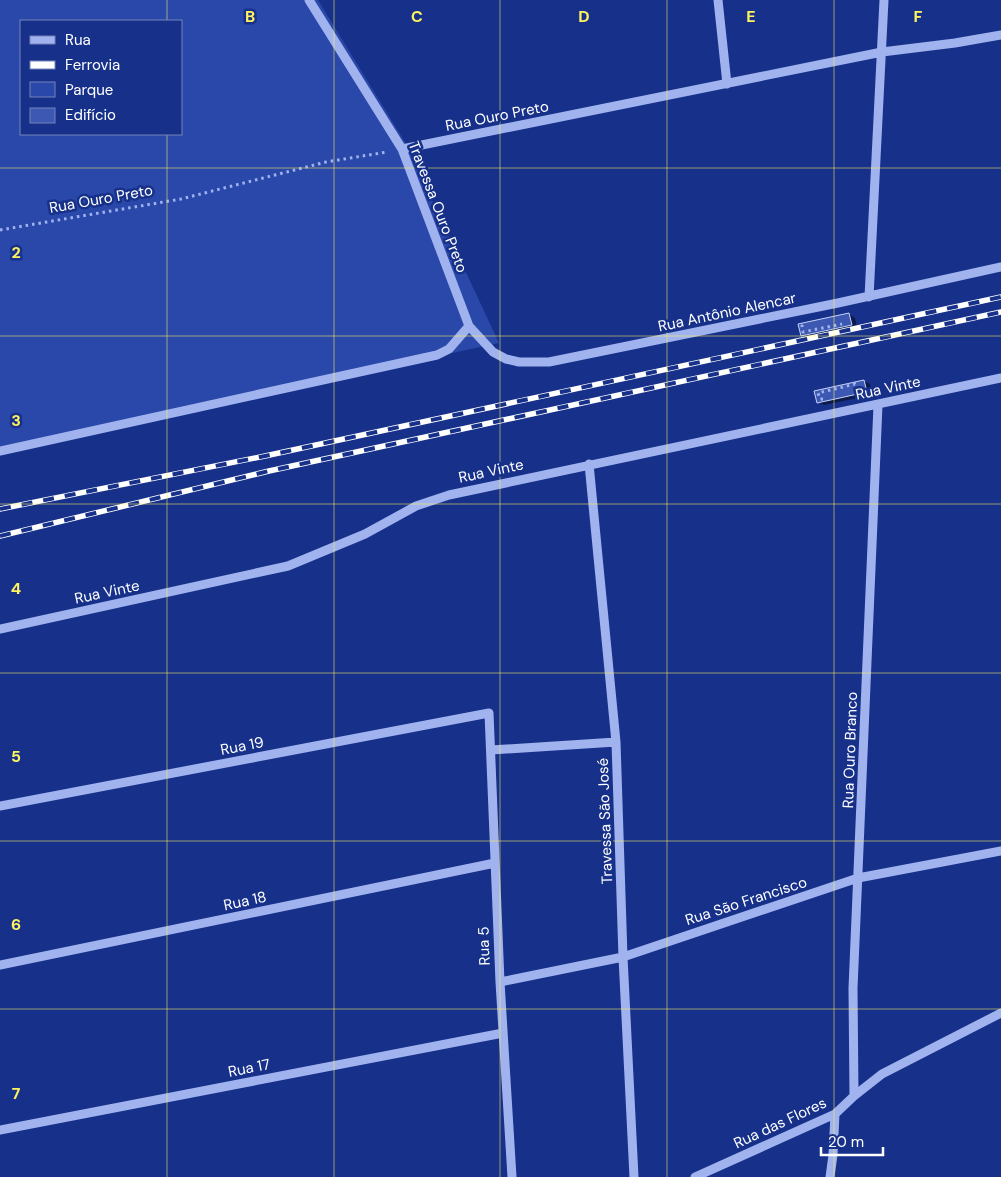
<svg xmlns="http://www.w3.org/2000/svg" width="1001" height="1177" font-family="'DM Sans',sans-serif">
<style>
.green{fill:#2a48a9;fill-rule:evenodd}
.shadow{fill:#0007}
.building{fill:#3c58b2;stroke:#c7d3fa}
.lines{fill:none;stroke-linecap:round;stroke-linejoin:round}
.path{stroke:#a1b3ee;stroke-width:3;stroke-dasharray:2.5 4;stroke-linecap:butt}
.minor{stroke:#a1b3ee;stroke-width:9}
.rail-casing{stroke:#fff;stroke-width:5.5}
.rail{stroke:#17318a;stroke-width:4;stroke-dasharray:11;stroke-linecap:butt}
.grid{fill:none;stroke:#fff35e;stroke-width:1;stroke-opacity:0.55}
.labels{text-anchor:middle;dominant-baseline:central;stroke-width:5;stroke-linejoin:round;paint-order:stroke}
.street-label{font-size:15px;fill:#fff;stroke:#17318a}
.grid-label{font-size:16px;text-anchor:middle;font-weight:bold;fill:#fff35e;stroke:#17318a;stroke-width:5;stroke-linejoin:round;paint-order:stroke}
</style>
<rect width="100%" height="100%" fill="#17318a"/>
<!-- green -->
<path class="green" d="M0,0h318l88,144 93,199 -499,107zM21,21h160v113h-160z"/>
<!-- shadow -->
<path class="shadow" d="M849,314l6,4 2,10 -49,10 -6,-3z
M864,381l6,3 2,11 -48,10 -6,-3z"/>
<!-- building -->
<path class="building" d="M849,313l3,12 -51,11 -3,-12z
M864,380l3,12 -50,11 -3,-12z"/>
<g class="lines">
<!-- path -->
<path class="path" d="M0,230l181,-31 145,-37 61,-10
M803,325l-1,1 1,6 39,-8
M854,382l3,11
M823,399h-3l-2,-6 37,-9"/>
<!-- minor -->
<path class="minor" d="M309,0l93,149 67,177 24,26 13,7 13,3h30l289,-59 163,-36
M718,0l9,84
M402,149l480,-97 73,-9 46,-8
M869,297l15,-297
M0,451l437,-96 12,-6 20,-23
M589,464l27,278 7,215 11,220
M0,629l288,-63 77,-32 51,-28 33,-11 552,-117
M491,750l125,-8
M0,806l489,-93 11,269 12,195
M0,965l495,-102
M500,982l123,-25 235,-79 143,-27
M854,1096l-1,-108 25,-583
M0,1130l503,-97
M695,1177l140,-63 19,-18 28,-22 119,-61
M830,1177l3,-22 2,-41"/>
<defs>
<path id="rail" d="M0,509l265,-53 736,-159
M0,536l269,-65 732,-159"/>
</defs>
<!-- rail casing -->
<use href="#rail" class="rail-casing"/>
<!-- rail -->
<use href="#rail" class="rail"/>
</g>
<!-- grid -->
<path class="grid" d="M167,0v21M334,0v1177M500,0v1177M667,0v1177M834,0v1177M167,134v1043M0,168h1001M0,336h1001M0,504h1001M0,673h1001M0,841h1001M0,1009h1001"/>
<g class="labels">
<!-- street labels -->
<g class="street-label">
<text transform="translate(497 116) rotate(-11)">Rua Ouro Preto</text>
<text transform="translate(101 199) rotate(-10)">Rua Ouro Preto</text>
<text transform="translate(438 207) rotate(69)">Travessa Ouro Preto</text>
<text transform="translate(727 312) rotate(-12)">Rua Antônio Alencar</text>
<text transform="translate(888 388) rotate(-12)">Rua Vinte</text>
<text transform="translate(491 471) rotate(-12)">Rua Vinte</text>
<text transform="translate(107 592) rotate(-12)">Rua Vinte</text>
<text transform="translate(242 746) rotate(-11)">Rua 19</text>
<text transform="translate(850 750) rotate(-88)">Rua Ouro Branco</text>
<text transform="translate(605 821) rotate(-92)">Travessa São José</text>
<text transform="translate(245 901) rotate(-12)">Rua 18</text>
<text transform="translate(746 901) rotate(-18)">Rua São Francisco</text>
<text transform="translate(484 946) rotate(-92)">Rua 5</text>
<text transform="translate(249 1068) rotate(-11)">Rua 17</text>
<text transform="translate(780 1123) rotate(-25)">Rua das Flores</text>
</g>
</g>
<g class="grid-label">
<text x="250" y="22">B</text>
<text x="417" y="22">C</text>
<text x="584" y="22">D</text>
<text x="751" y="22">E</text>
<text x="918" y="22">F</text>
<text x="16" y="258">2</text>
<text x="16" y="426">3</text>
<text x="16" y="594">4</text>
<text x="16" y="762">5</text>
<text x="16" y="930">6</text>
<text x="16" y="1099">7</text>
</g>
<!-- legend -->
<rect x="20" y="20" width="162" height="115" fill="#17318a" stroke="#7483b9"/>
<rect x="30" y="36" width="25" height="8" fill="#a1b3ee" stroke="#7483b9"/>
<text x="65" y="45" font-size="15" fill="#ffffff">Rua</text>
<rect x="30" y="61" width="25" height="8" fill="#ffffff" stroke="#7483b9"/>
<text x="65" y="70" font-size="15" fill="#ffffff">Ferrovia</text>
<rect x="30" y="82" width="25" height="15" fill="#2a48a9" stroke="#7483b9"/>
<text x="65" y="95" font-size="15" fill="#ffffff">Parque</text>
<rect x="30" y="108" width="25" height="15" fill="#3c58b2" stroke="#7483b9"/>
<text x="65" y="120" font-size="15" fill="#ffffff">Edifício</text>
<!-- scale -->
<path d="M821 1147v8h62v-8" fill="none" stroke="#ffffff" stroke-width="2.5"/>
<text x="828" y="1147" font-size="15" fill="#ffffff" stroke="#17318a" stroke-width="4" paint-order="stroke">20 m</text>
</svg>
